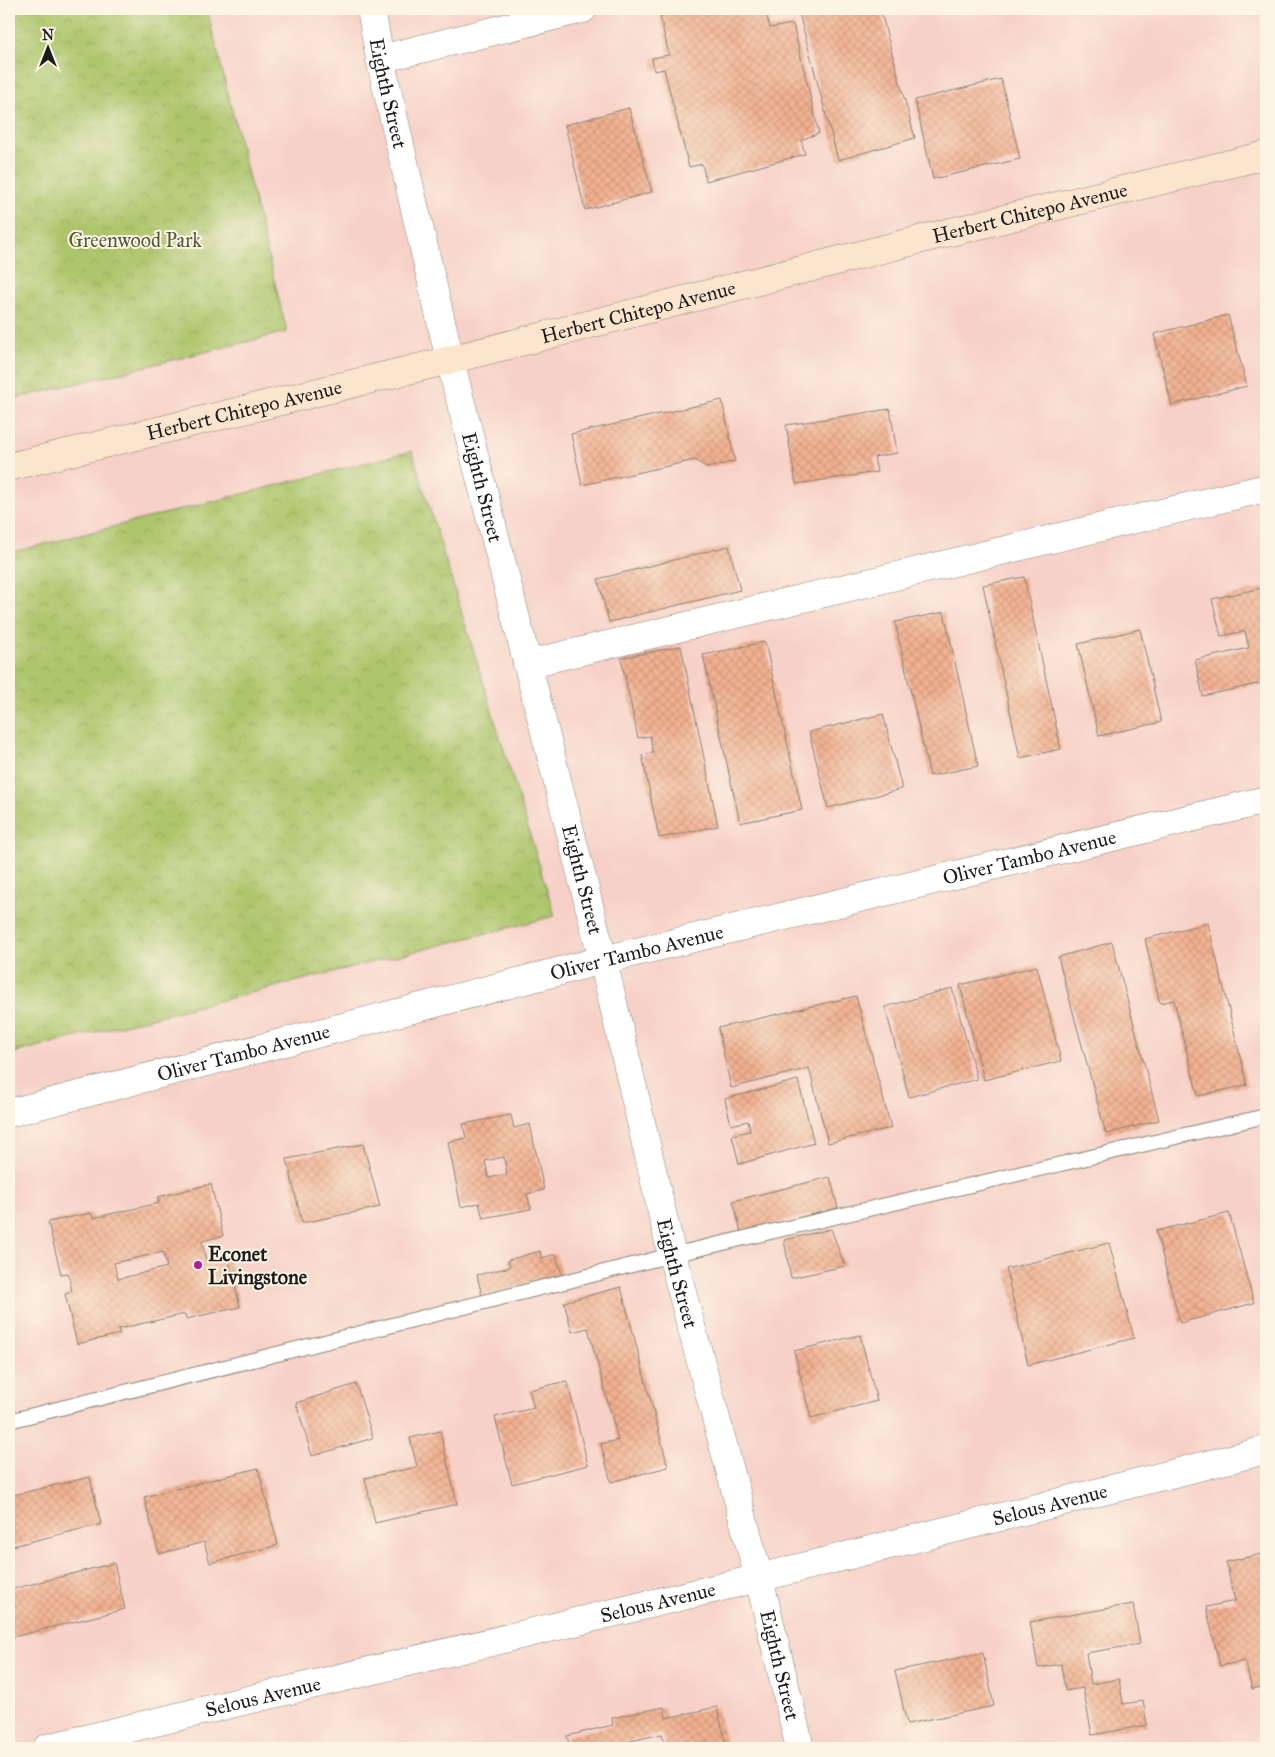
<svg xmlns="http://www.w3.org/2000/svg" width="1275" height="1757" font-family="'IM FELL Great Primer',serif">
<style>
.built{fill:#f7d1c7}
.park{fill:url(#park-crowns);stroke:#647144}
.building{fill:url(#building-cross-hatch);fill-rule:evenodd}
.lines{fill:none;stroke-linecap:round;stroke-linejoin:round}
.lane-casing{stroke:#868274;stroke-width:16}
.street-casing{stroke:#868274;stroke-width:29}
.secondary-casing{stroke:#868274;stroke-width:29}
.lane{stroke:#fff;stroke-width:14}
.street{stroke:#fff;stroke-width:28}
.secondary{stroke:#fce5cf;stroke-width:28}
.poi-dot{fill:#b5179e;stroke:#fcf5e5;stroke-width:2}
.labels{text-anchor:middle;dominant-baseline:central;stroke-width:4;stroke-linejoin:round;paint-order:stroke}
.street-label{font-size:20px;fill:#1c1c1c;stroke:#fcf5e5}
.park-label{font-size:20px;fill:#4f5838;stroke:#fcf5e5}
.poi-label{font-size:20px;font-weight:bold;fill:#1c1c1c;stroke:#fcf5e5;text-anchor:start}
</style>
<defs>
<pattern id="park-crowns" width="20" height="18" patternUnits="userSpaceOnUse" patternTransform="scale(1.25)"><rect width="20" height="18" fill="#adc66c"/><path d="M2 6a3 3 0 1 1 6 0M12 15a3 3 0 1 1 6 0" fill="none" stroke="#94aa5d"/></pattern>
<pattern id="building-cross-hatch" width="8" height="8" patternUnits="userSpaceOnUse" patternTransform="scale(1.25)"><rect width="8" height="8" fill="#f2b191"/><path d="M0 0l8 8M0 8l8-8" fill="none" stroke="#cf987c"/></pattern>
</defs>
<rect width="100%" height="100%" fill="#fcf5e5"/>
<filter id="ink" filterUnits="userSpaceOnUse"><feTurbulence type="fractalNoise" baseFrequency=".02" numOctaves="2"/><feDisplacementMap in="SourceGraphic" scale="10" xChannelSelector="R" yChannelSelector="G"/><feConvolveMatrix kernelMatrix="1 2 1 2 8 2 1 2 1" color-interpolation-filters="sRGB"/></filter>
<filter id="wash" filterUnits="userSpaceOnUse"><feTurbulence type="fractalNoise" baseFrequency=".0096" numOctaves="4" result="noise"/><feDisplacementMap in="SourceGraphic" scale="20" xChannelSelector="R" yChannelSelector="G"/><feGaussianBlur stdDeviation="1.12" result="paint"/><feColorMatrix in="noise" values="0 0 0 0 0 0 0 0 0 0 0 0 0 0 0 0 0 1.4 0 .05"/><feComposite in="paint" operator="in"/></filter>
<g filter="url(#wash)">
<rect width="100%" height="100%" fill="#f0e8cc"/>
<!-- built -->
<path class="built" d="M9,9h1257v1739h-1257z"/>
<!-- park -->
<path class="park" d="M9,9h198l80,323 -278,68z
M412,451l143,465 -546,138v-501z"/>
<g id="blocks">
<!-- building -->
<path class="building" d="M688,9h77l5,19 23,-4 26,109 -18,7 4,14 -99,27 -4,-17 -13,3 -25,-98 -10,2 -2,-13 17,-3 -9,-39z
M798,9h82l35,129 -77,22z
M1001,79l19,80 -87,20 -18,-79z
M629,108l23,84 -67,18 -20,-85z
M1228,315l19,71 -75,19 -18,-71z
M722,400l13,61 -28,7 -12,-8 -113,25 -11,-51z
M890,409l7,44 -23,4 3,15 -81,12 -10,-59z
M729,546l11,44 -131,32 -11,-43z
M1024,577l37,172 -41,9 -37,-173z
M1266,587v95l-63,14 -8,-36 54,-12 -4,-17 -24,5 -9,-37z
M944,612l34,154 -48,10 -35,-154z
M1140,629l21,93 -62,14 -21,-92z
M765,642l37,168 -62,13 -37,-168z
M681,646l37,180 -59,12 -17,-83 11,-2 -3,-17 -12,2 -17,-80z
M883,714l19,75 -74,19 -19,-76z
M1208,923l39,162 -49,11 -24,-96 -14,3 -15,-64z
M1112,942l47,178 -53,14 -48,-177z
M1037,966l24,95 -77,19 -24,-95z
M952,988l25,91 -68,18 -24,-90z
M856,996l35,132 -63,15 -19,-75 -78,20 -13,-60z
M798,1080l16,63 -75,21 -7,-29 18,-4 -2,-10 -17,4 -6,-26z
M511,1115l3,13 16,-4 14,66 -17,4 4,15 -48,9 -4,-15 -18,4 -13,-65 18,-4 -3,-14zM504,1157l3,17 -18,4 -4,-17z
M363,1144l17,63 -78,16 -15,-64z
M830,1177l8,31 -97,24 -8,-31z
M211,1184l12,52 -21,5 4,20 22,-5 12,51 -54,12 -1,-5 -67,15 2,5 -43,10 -12,-50 7,-2 -4,-19 -7,1 -13,-52 43,-9 2,5 66,-15 -1,-6zM163,1252l4,15 -49,12 -4,-16z
M1229,1213l25,90 -74,20 -24,-92z
M831,1229l14,37 -54,12 -7,-38z
M1109,1243l25,95 -106,27 -22,-96z
M540,1251l1,7 15,-4 6,21 -80,21 -5,-21 33,-8 -2,-7z
M621,1287l47,180 -57,15 -10,-38 17,-4 -30,-112 -16,4 -8,-30z
M860,1335l17,66 -66,17 -17,-67z
M567,1381l21,84 -76,19 -17,-67 39,-9 -5,-18z
M356,1384l17,54 -61,18 -16,-53z
M440,1431l17,73 -82,19 -10,-45 52,-11 -7,-29z
M258,1468l20,77 -68,18 -6,-21 -45,12 -15,-57z
M90,1477l11,47 -92,23v-51z
M1266,1553v133l-14,3 -7,-28 -25,5 -14,-59 29,-6 -9,-39z
M114,1563l11,46 -116,29v-48z
M1133,1604l7,40 -54,9 5,31 28,-5 4,25 20,-3 4,24 -55,10 -9,-47 -18,3 -4,-27 -23,4 -8,-46z
M983,1653l11,53 -87,18 -12,-53z
M664,1707l2,11 51,-11 10,41h-61l-4,-14 -45,10 1,4h-48l-3,-12 46,-11 -1,-7z"/>
</g>
</g>
<g filter="url(#ink)">
<use href="#blocks" fill-opacity="0" stroke="#868274" stroke-width="1"/>
<g class="lines">
<defs>
<path id="lane" d="M9,1421l663,-166 594,-139"/>
<g id="street">
<path id="s1" d="M371,9l9,50 70,301 153,600 69,295 87,323 41,170"/>
<path d="M380,59l203,-50"/>
<path d="M527,664l739,-176"/>
<path id="s2" d="M9,1113l594,-153 663,-160"/>
<path id="s3" d="M47,1748l712,-170 507,-128"/>
</g>
<g id="secondary">
<path id="s4" d="M9,467l441,-107 480,-123 336,-82"/>
</g>
</defs>
<!-- lane casing -->
<use href="#lane" class="lane-casing"/>
<!-- street casing -->
<use href="#street" class="street-casing"/>
<!-- secondary casing -->
<use href="#secondary" class="secondary-casing"/>
<!-- lane -->
<use href="#lane" class="lane"/>
<!-- street -->
<use href="#street" class="street"/>
<!-- secondary -->
<use href="#secondary" class="secondary"/>
</g>
</g>
<!-- markers -->
<circle class="poi-dot" cx="198" cy="1265" r="5"/>
<g class="labels">
<!-- street labels -->
<g class="street-label">
<text stroke="none"><textPath href="#s1" startOffset="86">Eighth Street</textPath></text>
<text stroke="none"><textPath href="#s4" startOffset="1052">Herbert Chitepo Avenue</textPath></text>
<text stroke="none"><textPath href="#s4" startOffset="648">Herbert Chitepo Avenue</textPath></text>
<text stroke="none"><textPath href="#s4" startOffset="242">Herbert Chitepo Avenue</textPath></text>
<text stroke="none"><textPath href="#s1" startOffset="491">Eighth Street</textPath></text>
<text stroke="none"><textPath href="#s2" startOffset="1052">Oliver Tambo Avenue</textPath></text>
<text stroke="none"><textPath href="#s1" startOffset="896">Eighth Street</textPath></text>
<text stroke="none"><textPath href="#s2" startOffset="648">Oliver Tambo Avenue</textPath></text>
<text stroke="none"><textPath href="#s2" startOffset="242">Oliver Tambo Avenue</textPath></text>
<text stroke="none"><textPath href="#s1" startOffset="1301">Eighth Street</textPath></text>
<text stroke="none"><textPath href="#s3" startOffset="1032">Selous Avenue</textPath></text>
<text stroke="none"><textPath href="#s3" startOffset="628">Selous Avenue</textPath></text>
<text stroke="none"><textPath href="#s1" startOffset="1706">Eighth Street</textPath></text>
<text stroke="none"><textPath href="#s3" startOffset="222">Selous Avenue</textPath></text>
</g>
<!-- park labels -->
<g class="park-label">
<text x="135" y="240">Greenwood Park</text>
</g>
<!-- poi labels -->
<g class="poi-label">
<text x="208" y="1254">Econet<tspan x="208" dy="23">Livingstone</tspan></text>
</g>
</g>
<!-- margin -->
<rect width="1275" height="1757" fill="none" stroke="#fcf5e5" stroke-width="30"/>
<!-- north arrow -->
<g transform="translate(48 48)" stroke="#fcf5e5" stroke-width="4" paint-order="stroke">
<path d="M0-4L9 19L0 12L-9 19Z" fill="#1c1c1c"/>
<text y="-8" font-size="14" font-weight="bold" text-anchor="middle" fill="#1c1c1c">N</text>
</g>
</svg>
